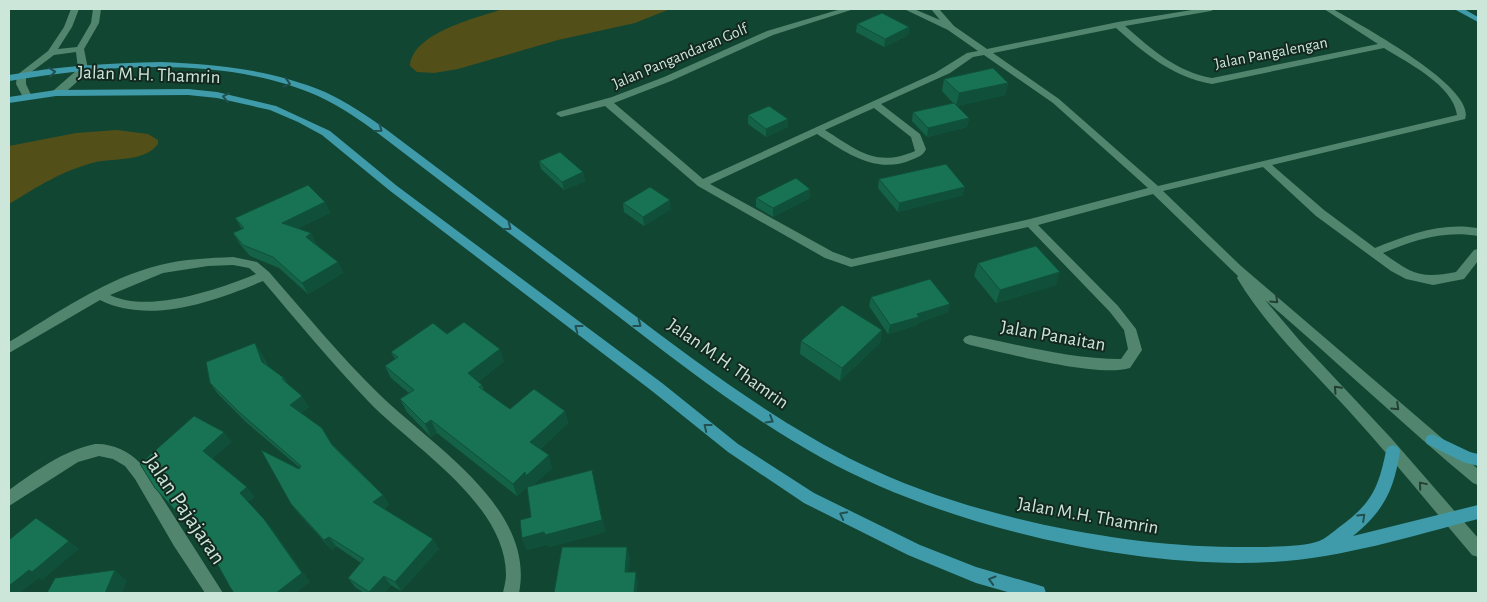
<svg xmlns="http://www.w3.org/2000/svg" width="1487" height="602" font-family="'Alegreya Sans',sans-serif">
<style>
.green{fill:#534f19}
.lines{fill:none;stroke-linecap:round;stroke-linejoin:round}
.street{fill:#52856e;fill-rule:evenodd}
.primary{fill:#3f9baa;fill-rule:evenodd}
.wall{fill:#146348}
.shaded-wall{fill:#10503b}
.building{fill:#177354;stroke:#10503b}
.oneway{stroke:#225050}
.oneway2{stroke:#233f33}
.labels{text-anchor:middle;dominant-baseline:central;stroke-width:4;stroke-linejoin:round;paint-order:stroke}
.far-street-label{font-size:16px;fill:#cce6da;stroke:#13281f}
.street-label{font-size:19px;fill:#cce6da;stroke:#13281f}
.near-street-label{font-size:22px;fill:#cce6da;stroke:#13281f}
</style>
<rect width="100%" height="100%" fill="#114633"/>
<!-- green -->
<path class="green" d="M503,9h167l-35,14 -77,17 -100,29 -24,4 -17,-1 -7,-6c2,-33 66,-48 93,-57z
M117,130l31,4 10,6v4c-13,18 -43,14 -62,18 -35,9 -57,24 -87,42v-58l67,-13z"/>
<g class="lines">
<!-- street -->
<path class="street" d="M71,9h8l-7,18 -14,22 19,-2 14,-24 2,-14h8l-2,14 -15,26 4,20c-7,9 -23,28 -35,26v-4l25,-22 -2,-17 -22,3 -28,21v8l6,13 -2,2h-6l-8,-15 1,-9 31,-24 16,-24z
M841,9h13l-81,26 -102,46 -57,22 89,76 232,-106 32,-20 11,-2 -30,-21 -44,-21h10l26,11 -9,-11h8l15,17 33,23 131,-27 80,-13h17l-4,2 -86,15c26,23 52,46 87,52l166,-34 -54,-35h9c25,15 144,78 132,110l-193,46 52,45 51,38c34,-14 67,-26 103,-20v8c-34,-6 -64,4 -95,17 29,21 38,26 73,19l18,-22 4,-1v12l-14,18 -31,6 -27,-6 -15,-8 -75,-55 -53,-49 -100,24 78,75 237,203v16l-5,-2c-71,-59 -138,-123 -208,-183l35,41 91,97 87,100v19l-6,-2c-41,-48 -80,-97 -123,-144 -39,-43 -82,-83 -112,-133l1,-2 -85,-82 -115,31 80,81 18,23 6,21 -12,18c-33,10 -124,-15 -160,-23l-5,-2 -2,-3 2,-3 5,-2c50,10 100,24 151,24l7,-10 -4,-19 -14,-18 -82,-85 -177,40 -26,-9 -127,-72 -93,-80 -44,11 -5,-3 2,-2 54,-15 52,-20 103,-46zM1116,28c29,26 57,49 96,56l172,-36c24,15 69,37 73,67l-299,71 -99,-87 -66,-46zM984,55l69,48 95,85 -118,31 -178,40 -19,-7 -123,-68 107,-50c28,18 59,41 94,26 7,-3 12,-4 15,-11l-6,-15 -39,-30 69,-31 23,-16zM874,108l37,29 4,14c-39,17 -58,-1 -90,-21z
M233,257l24,5 12,10c36,41 71,84 110,122 52,51 157,114 140,199h-16c1,-6 3,-12 3,-18 0,-72 -94,-128 -138,-174 -37,-39 -71,-80 -105,-120 -48,20 -113,44 -163,19l-91,53v-11c47,-28 97,-64 151,-77 24,-6 49,-7 73,-8zM233,265l16,3 7,6c-37,15 -107,40 -146,21l53,-22 45,-7z
M95,444c16,-1 34,7 45,19l83,130h-18l-31,-47 -39,-67 -10,-13 -12,-7 -14,-3 -21,6 -69,44v-16c27,-19 53,-39 86,-46z"/>
<!-- primary -->
<path class="primary" d="M1454,9h10l14,8v5z
M161,62c55,2 112,8 164,30 22,10 42,24 62,38 78,59 156,117 235,176 76,57 153,116 239,158 104,51 255,82 371,83 19,0 71,1 87,-6 6,-2 14,-9 19,-13 33,-24 40,-38 48,-77l2,-4 5,-2 5,2 2,4c-6,39 -16,60 -47,85l125,-31v14c-67,17 -135,39 -205,43 -140,8 -328,-36 -451,-104 -76,-42 -144,-96 -212,-148 -77,-59 -154,-117 -231,-176 -19,-14 -39,-28 -61,-38 -93,-41 -212,-31 -309,-15v-6c50,-9 101,-12 152,-13z
M188,89l29,3 59,14 54,25 67,55 265,197 76,61 76,49 106,52 56,22 62,18 6,2 2,6h-35l-35,-10 -68,-28 -104,-52 -76,-51 -76,-61 -263,-201 -67,-55 -24,-13 -28,-12 -53,-12 -29,-3 -132,1 -47,7v-6l47,-7z
M1432,434l38,18 8,2v12l-15,-4 -36,-18 -2,-4 2,-4z"/>
</g>
<!-- wall -->
<path class="wall" d="M857,24l52,3 -1,8 -24,12 -28,-15z
M944,79l64,4 -3,12 -48,11 12,12 -2,9 -40,10 -15,-16 1,-9 40,-9 -11,-12z
M748,115l40,12 -22,10 -18,-13z
M539,161l44,11 2,9 -21,9 -23,-21z
M879,179l84,16 -65,17 -20,-24z
M756,198h54l-37,19 -17,-10z
M325,202l5,11 -32,15 13,5 5,11 22,18 5,11 -35,21 -29,-26 -29,-12 -10,-12 -7,-11 9,-4 -7,-11z
M623,203l48,6 -27,17 -20,-14z
M978,263l78,22 -60,18 -22,-27z
M871,297l77,15 -30,11 -1,2 -29,9 -19,-28z
M882,330l-2,13 -40,38 -40,-27 1,-13z
M447,334l57,27 -26,21 4,3 2,6 26,18 55,2 3,12 -28,26 12,19 -19,17 59,-15 13,62 -56,15 -1,-3 -21,6 -5,-12 9,-21 -2,-32 -12,11 -80,-63 -6,4 -24,-25 -7,-13 9,-6 -18,-15 -6,-12 10,-7 -4,-7z
M262,354l5,11 17,13 4,7 21,22 -8,6 82,82 6,10 -5,4 55,40 -38,42 -10,-6 -7,8h-20l-9,-6 -7,-9 13,-15 -25,-17 -4,4 -33,-36 -8,-10 9,-36 -53,-45 -29,-29 -8,-11z"/>
<!-- shaded-wall -->
<path class="shaded-wall" d="M909,27l-1,8 -24,12 1,-8z
M1008,83l-3,12 -49,11 3,-13z
M969,118l-2,9 -40,10 1,-9z
M788,119v8l-22,10v-8z
M583,172l2,9 -21,9 -2,-8z
M965,187l-2,8 -65,17 1,-9z
M810,189v9l-37,19v-9z
M670,200l1,9 -27,17 -1,-9z
M325,202l5,11 -42,20 -6,-10z
M311,233l5,11 -4,3 -6,-10z
M338,262l5,11 -35,21 -6,-11z
M1060,272l-4,13 -60,18 4,-13z
M950,304l-2,8 -30,11 -1,2 -29,9 2,-9 27,-11z
M882,330l-2,13 -40,38 2,-13z
M255,343l7,11 7,19 -7,-11z
M500,349l4,12 -31,25 -5,-13z
M302,396l7,11 -12,9 -7,-11z
M565,411l3,12 -34,31 -4,-12z
M431,420l6,13 -6,4 -6,-13z
M224,432l8,10 -21,18 -8,-9z
M549,455l3,13 -22,20 -1,-3 -12,11 -4,-12 12,-12z
M592,470l13,62 -56,15 -1,-3 -21,6 -5,-12z
M247,487l8,10 -7,5 -8,-9z
M383,495l6,10 -10,7 -6,-10z
M264,519l8,9 38,54 -14,11h-20z
M329,537l7,9 -4,4 -8,-10z
M433,539l6,10 -38,42 -6,-9z
M69,541l10,8 -37,31 -3,-2 -19,15h-11v-7l20,-16z
M627,547l3,11 -3,25 -2,-11z
M115,570l12,11 -5,12h-17z
M636,572l2,11 -1,10h-3z
M384,576l7,9 -7,8h-14l-1,-1z"/>
<!-- building -->
<path class="building" d="M882,13l27,14 -24,12 -28,-15z
M993,68l15,15 -49,10 -15,-14z
M954,103l15,15 -41,10 -15,-16z
M769,106l19,13 -22,10 -18,-14z
M560,152l23,20 -21,10 -23,-21z
M946,164l19,23 -66,16 -20,-24z
M796,178l14,11 -37,19 -17,-10z
M308,185l17,17 -43,21 29,10 -5,4 32,25 -36,21 -29,-26 -30,-12 -10,-12 11,-5 -9,-10z
M650,187l20,13 -27,17 -20,-14z
M1036,246l24,26 -60,18 -22,-27z
M930,279l20,25 -33,10 2,3 -29,8 -19,-28z
M842,305l40,25 -40,38 -41,-27z
M464,322l36,27 -32,24 14,12 -3,2 31,22 24,-20 31,22 -35,31 19,13 -23,21 -1,-4 -12,12 -82,-64 -6,4 -25,-25 14,-9 -29,-24 13,-9 -7,-5 42,-29 14,11z
M255,343l7,19 22,16 -2,1 20,17 -12,9 32,23 10,17 51,50 -10,7 60,37 -38,43 -11,-6 -15,16 -21,-14 16,-19 -35,-22 -5,3 -33,-36 -30,-54 38,19 2,-3 -62,-54 -29,-29 -4,-21z
M194,416l30,16 -21,19 44,36 -7,6 24,26 38,54 -26,20h-42l-4,-6 -23,-42 -52,-57 -15,-24z
M592,470l10,50 -57,15 -1,-3 -22,6 -2,-18 11,-3 -4,-30z
M36,518l33,23 -37,31 -3,-2 -20,16v-46z
M562,547h65l-2,25h11l-2,21h-80z
M115,570l-10,23h-58l8,-15z"/>
<!-- one-way arrows -->
<defs><path id="oneway-chevron" d="M-2-3.5L2.5 0L-2 3.5" fill="none" stroke-width="1.6" stroke-linecap="round" stroke-linejoin="round" transform="scale(1.25)"/></defs>
<g class="oneway">
<use href="#oneway-chevron" transform="translate(52 72) rotate(-6)"/>
<use href="#oneway-chevron" transform="translate(287 83) rotate(15)"/>
<use href="#oneway-chevron" transform="translate(226 97) rotate(-169)"/>
<use href="#oneway-chevron" transform="translate(379 129) rotate(36)"/>
<use href="#oneway-chevron" transform="translate(508 227) rotate(37)"/>
<use href="#oneway-chevron" transform="translate(638 324) rotate(37)"/>
<use href="#oneway-chevron" transform="translate(578 328) rotate(-143)"/>
<use href="#oneway-chevron" transform="translate(770 420) rotate(31)"/>
<use href="#oneway-chevron" transform="translate(707 427) rotate(-142)"/>
<use href="#oneway-chevron" transform="translate(843 515) rotate(-153)"/>
<use href="#oneway-chevron" transform="translate(1362 517) rotate(-43)"/>
<use href="#oneway-chevron" transform="translate(992 580) rotate(-164)"/>
</g>
<g class="oneway2">
<use href="#oneway-chevron" transform="translate(1275 300) rotate(43)"/>
<use href="#oneway-chevron" transform="translate(1337 389) rotate(-133)"/>
<use href="#oneway-chevron" transform="translate(1396 407) rotate(43)"/>
<use href="#oneway-chevron" transform="translate(1422 485) rotate(-130)"/>
</g>
<g class="labels">
<!-- far-street labels -->
<g class="far-street-label">
<text transform="translate(1271 53) rotate(-11)">Jalan Pangalengan</text>
<text transform="translate(680 56) rotate(-23)">Jalan Pangandaran Golf</text>
</g>
<!-- street labels -->
<g class="street-label">
<text transform="translate(149 75) rotate(2)">Jalan M.H. Thamrin</text>
<text transform="translate(1053 336) rotate(10)">Jalan Panaitan</text>
<text transform="translate(728 364) rotate(35)">Jalan M.H. Thamrin</text>
<text transform="translate(1088 516) rotate(10)">Jalan M.H. Thamrin</text>
</g>
<!-- near-street labels -->
<g class="near-street-label">
<text transform="translate(185 509) rotate(56)">Jalan Pajajaran</text>
</g>
</g>
<!-- border -->
<rect width="1487" height="602" fill="none" stroke="#cce6da" stroke-width="20"/>
</svg>
